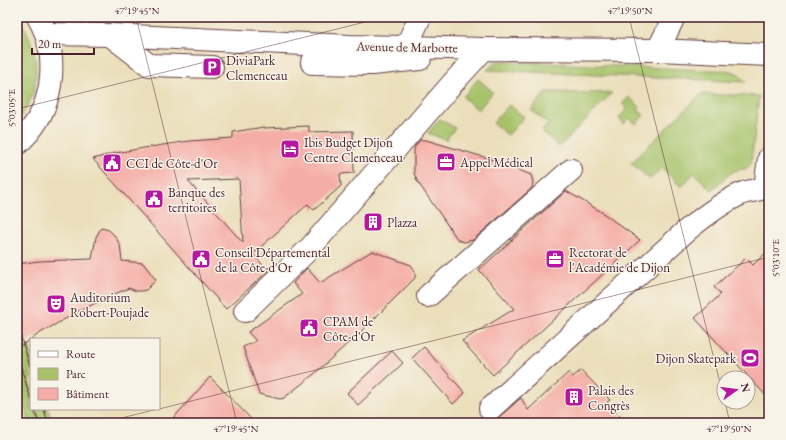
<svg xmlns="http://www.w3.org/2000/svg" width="786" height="440" font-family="'EB Garamond',serif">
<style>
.green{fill:#a7c36a;stroke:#78714a}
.building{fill:#f5aea7;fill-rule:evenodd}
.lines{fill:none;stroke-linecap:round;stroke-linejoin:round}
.minor-casing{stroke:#623c41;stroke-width:24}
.major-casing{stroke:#623c41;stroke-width:24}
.minor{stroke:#fff;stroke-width:22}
.major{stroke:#fff;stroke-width:22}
.tram{stroke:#4a1f2b;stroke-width:1}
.ticks{fill:none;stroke:#4a1f2b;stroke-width:1;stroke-opacity:0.45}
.labels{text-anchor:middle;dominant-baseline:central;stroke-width:3;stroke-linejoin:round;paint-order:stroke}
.street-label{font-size:13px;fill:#4a1f2b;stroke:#f7f3e8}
.poi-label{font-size:13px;fill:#4a1f2b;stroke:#f7f3e8;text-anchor:start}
.neatline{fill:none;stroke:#4a1f2b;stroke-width:1.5}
.ticks-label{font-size:10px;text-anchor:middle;fill:#4a1f2b}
</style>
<rect width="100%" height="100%" fill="#f7f3e8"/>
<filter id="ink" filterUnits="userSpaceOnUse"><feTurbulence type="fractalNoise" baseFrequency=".025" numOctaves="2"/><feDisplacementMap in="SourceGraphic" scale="8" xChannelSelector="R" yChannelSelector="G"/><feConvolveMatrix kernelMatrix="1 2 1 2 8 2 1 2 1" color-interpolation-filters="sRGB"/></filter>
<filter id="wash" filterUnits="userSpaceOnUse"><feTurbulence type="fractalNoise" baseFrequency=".012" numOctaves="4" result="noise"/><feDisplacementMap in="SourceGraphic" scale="16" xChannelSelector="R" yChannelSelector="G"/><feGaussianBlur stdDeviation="0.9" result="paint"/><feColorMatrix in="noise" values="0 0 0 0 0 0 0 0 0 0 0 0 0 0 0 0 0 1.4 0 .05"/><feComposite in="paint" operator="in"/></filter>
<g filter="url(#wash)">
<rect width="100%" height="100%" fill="#ebdfbb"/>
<!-- green -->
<path class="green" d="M17,17c16,18 23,49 17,73 -4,12 -10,22 -17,33z
M497,61l235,10 5,2 9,9 -259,-12z
M478,79l15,13 -15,18 -15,-13z
M546,92l66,1 -53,54 -17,-16 6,-7 -17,-14z
M701,94l58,2 -8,68c-6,8 -13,4 -20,9 -7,5 -13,12 -20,17l-17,-17 -13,14 -19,-19 -12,11 -19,-16z
M629,97l11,10 -2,3 6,5 -8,9 -7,-6 -5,6 -5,-6 8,-9 -5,-5z
M509,105l15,12 -16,18 -15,-12z
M440,119l15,9 -9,12 -18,-7z
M29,345l2,6v58h17l5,14h-23l-13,-38v-33z"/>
<g id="blocks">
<!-- building -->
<path class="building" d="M309,126v6l44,-1 1,42 -14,1 1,12 -27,24 -6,-6 -55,50 15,17 -42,38 -133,-150 22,-6 35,-6 39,-6 44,-3v-6l31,-5v1zM239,179l4,64 -55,-62z
M420,140h6l68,20 37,15 2,7 -1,6 -59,52 -9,2 -6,-2 -41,-59 -3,-8v-23l1,-4z
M566,191l34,20 40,29 -147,135 -31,-34 52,-32 -35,-39z
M101,228l8,2 6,6 5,9 2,16 21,2 13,17 -10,10 -5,1h-5l-7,-3 -19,8 -31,15 -37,21 -25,16v-84l22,-3 53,-2 4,-22z
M769,250v149l-74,-81 26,-24 -7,-7 32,-29 7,7z
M372,251l39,14 3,4 1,4v5l-47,47 -54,49 -30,24 -4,1 -21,-5 -16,-47 13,-6 -8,-9 54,-38 -9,-11 14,-15 13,15z
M424,347l41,46 -12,11 -41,-46z
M392,351l11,12 -45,42 -11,-12z
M581,370l29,30 -3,2 19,21h-140l3,-2h4l5,-3 23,-20 7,12 41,-38 4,5z
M210,377l45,46h-86z"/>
</g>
</g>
<g filter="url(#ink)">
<use href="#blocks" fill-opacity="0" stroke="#623c41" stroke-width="1"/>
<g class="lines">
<defs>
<path id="minor" d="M46,34l64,1 240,11 56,1 78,2 174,1 111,5
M110,35l39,30 63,2
M406,47l14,-30
M658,50l16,-33
M312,63l60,1 48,-5
M765,188l4,-30
M428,296l143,-126
M245,311l66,-64 140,-162 33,-36
M490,409l196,-178c17,-14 36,-29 57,-38 7,-2 15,-3 22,-5"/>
<path id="major" d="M17,144c4,-3 7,-7 11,-11 27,-31 31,-80 10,-116"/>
</defs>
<!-- minor casing -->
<use href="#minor" class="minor-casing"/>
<!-- major casing -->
<use href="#major" class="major-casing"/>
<!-- minor -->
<use href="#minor" class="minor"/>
<!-- major -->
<use href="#major" class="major"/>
<!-- tram -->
<path class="tram" d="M17,325l14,44
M17,355l14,44
M34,409l5,14
M44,409l4,14"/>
</g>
</g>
<!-- ticks -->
<path class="ticks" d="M136,17l101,406M629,17l95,382M17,109l368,-92M725,402l5,21M159,409l610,-152M101,423l57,-14"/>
<!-- icons -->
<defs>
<symbol id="parking-square" viewBox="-11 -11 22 22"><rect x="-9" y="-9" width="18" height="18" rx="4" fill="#b5179e" stroke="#f7f3e8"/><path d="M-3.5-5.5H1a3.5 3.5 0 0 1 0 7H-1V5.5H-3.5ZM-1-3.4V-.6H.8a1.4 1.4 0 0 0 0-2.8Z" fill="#fff"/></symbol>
<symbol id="hotel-square" viewBox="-11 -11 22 22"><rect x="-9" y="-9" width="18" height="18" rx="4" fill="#b5179e" stroke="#f7f3e8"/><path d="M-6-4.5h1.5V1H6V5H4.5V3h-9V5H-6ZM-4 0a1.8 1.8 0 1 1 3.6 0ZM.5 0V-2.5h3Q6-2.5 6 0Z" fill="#fff"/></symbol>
<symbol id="office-square" viewBox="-11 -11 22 22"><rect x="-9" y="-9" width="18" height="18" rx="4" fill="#b5179e" stroke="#f7f3e8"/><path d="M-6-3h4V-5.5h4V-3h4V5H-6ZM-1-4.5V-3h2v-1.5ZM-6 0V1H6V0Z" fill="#fff"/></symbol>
<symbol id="civic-square" viewBox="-11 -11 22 22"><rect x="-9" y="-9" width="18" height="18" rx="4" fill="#b5179e" stroke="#f7f3e8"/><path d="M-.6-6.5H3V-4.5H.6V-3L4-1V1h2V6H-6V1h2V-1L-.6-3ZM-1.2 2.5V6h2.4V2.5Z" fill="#fff"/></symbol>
<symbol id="building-square" viewBox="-11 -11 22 22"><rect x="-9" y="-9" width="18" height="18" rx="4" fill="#b5179e" stroke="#f7f3e8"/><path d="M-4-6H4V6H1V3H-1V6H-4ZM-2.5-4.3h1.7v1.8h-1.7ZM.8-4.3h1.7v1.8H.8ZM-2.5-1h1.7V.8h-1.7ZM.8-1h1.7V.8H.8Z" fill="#fff"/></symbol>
<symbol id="theatre-square" viewBox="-11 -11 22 22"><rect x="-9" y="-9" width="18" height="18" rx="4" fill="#b5179e" stroke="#f7f3e8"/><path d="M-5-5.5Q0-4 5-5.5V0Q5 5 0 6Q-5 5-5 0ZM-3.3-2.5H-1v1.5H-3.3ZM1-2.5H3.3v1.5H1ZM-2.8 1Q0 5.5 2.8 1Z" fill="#fff"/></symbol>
<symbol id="stadium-square" viewBox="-11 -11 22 22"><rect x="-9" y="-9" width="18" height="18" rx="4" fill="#b5179e" stroke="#f7f3e8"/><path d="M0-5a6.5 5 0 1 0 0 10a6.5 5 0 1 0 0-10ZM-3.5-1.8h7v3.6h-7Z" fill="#fff"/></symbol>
</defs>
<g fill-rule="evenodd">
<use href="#parking-square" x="201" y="56" width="22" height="22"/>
<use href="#hotel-square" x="279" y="138" width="22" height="22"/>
<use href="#office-square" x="435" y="151" width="22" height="22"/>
<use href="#civic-square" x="101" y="152" width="22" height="22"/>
<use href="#civic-square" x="143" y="188" width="22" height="22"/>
<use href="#building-square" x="362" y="211" width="22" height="22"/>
<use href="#civic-square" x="190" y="248" width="22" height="22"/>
<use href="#office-square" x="544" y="248" width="22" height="22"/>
<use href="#theatre-square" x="45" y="293" width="22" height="22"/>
<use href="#civic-square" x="298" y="317" width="22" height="22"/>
<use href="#stadium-square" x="739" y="347" width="22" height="22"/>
<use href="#building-square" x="563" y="386" width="22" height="22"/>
</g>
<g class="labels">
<!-- street labels -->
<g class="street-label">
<text transform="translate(407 47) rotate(1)">Avenue de Marbotte</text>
</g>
<!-- poi labels -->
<g class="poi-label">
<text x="226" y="60">DiviaPark<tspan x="226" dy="15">Clemenceau</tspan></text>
<text x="304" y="142">Ibis Budget Dijon<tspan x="304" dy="15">Centre Clemenceau</tspan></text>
<text x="460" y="162">Appel Médical</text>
<text x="126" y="163">CCI de Côte-d'Or</text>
<text x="168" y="192">Banque des<tspan x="168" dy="15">territoires</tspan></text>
<text x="387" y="222">Plazza</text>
<text x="215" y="252">Conseil Départemental<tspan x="215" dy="15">de la Côte-d'Or</tspan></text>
<text x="569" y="252">Rectorat de<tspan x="569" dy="15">l'Académie de Dijon</tspan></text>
<text x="70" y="297">Auditorium<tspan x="70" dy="15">Robert-Poujade</tspan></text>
<text x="323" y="321">CPAM de<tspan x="323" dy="15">Côte-d'Or</tspan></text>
<text x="736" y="358" text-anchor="end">Dijon Skatepark</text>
<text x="588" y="390">Palais des<tspan x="588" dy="15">Congrès</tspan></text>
</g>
</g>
<!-- margin -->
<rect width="786" height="440" fill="none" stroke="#f7f3e8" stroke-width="44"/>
<!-- legend -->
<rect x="30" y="338" width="130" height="72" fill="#f7f3e8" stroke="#b29e9c"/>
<rect x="38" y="351" width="20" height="6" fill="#ffffff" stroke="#b29e9c"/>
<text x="66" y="358" font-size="12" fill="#4a1f2b">Route</text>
<rect x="38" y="368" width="20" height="12" fill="#a7c36a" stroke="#b29e9c"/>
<text x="66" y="378" font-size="12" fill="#4a1f2b">Parc</text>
<rect x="38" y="388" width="20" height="12" fill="#f5aea7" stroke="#b29e9c"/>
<text x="66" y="398" font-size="12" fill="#4a1f2b">Bâtiment</text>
<!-- north arrow -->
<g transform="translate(736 390) rotate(76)"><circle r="19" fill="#f7f3e8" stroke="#b29e9c"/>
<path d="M0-3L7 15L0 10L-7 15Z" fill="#b5179e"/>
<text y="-6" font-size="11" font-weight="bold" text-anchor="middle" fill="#4a1f2b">N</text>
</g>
<!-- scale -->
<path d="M32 48v6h62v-6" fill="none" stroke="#4a1f2b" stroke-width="2"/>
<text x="38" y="48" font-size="12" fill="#4a1f2b" stroke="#f7f3e8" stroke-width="3" paint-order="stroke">20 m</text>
<rect x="22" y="22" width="742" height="396" class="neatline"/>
<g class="ticks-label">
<text x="137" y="14">47°19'45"N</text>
<text x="630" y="14">47°19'50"N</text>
<text transform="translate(11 108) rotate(-90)" y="4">5°03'05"E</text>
<text transform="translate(775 258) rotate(-90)" y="4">5°03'10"E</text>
<text x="236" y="432">47°19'45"N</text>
<text x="729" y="432">47°19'50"N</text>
</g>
</svg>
